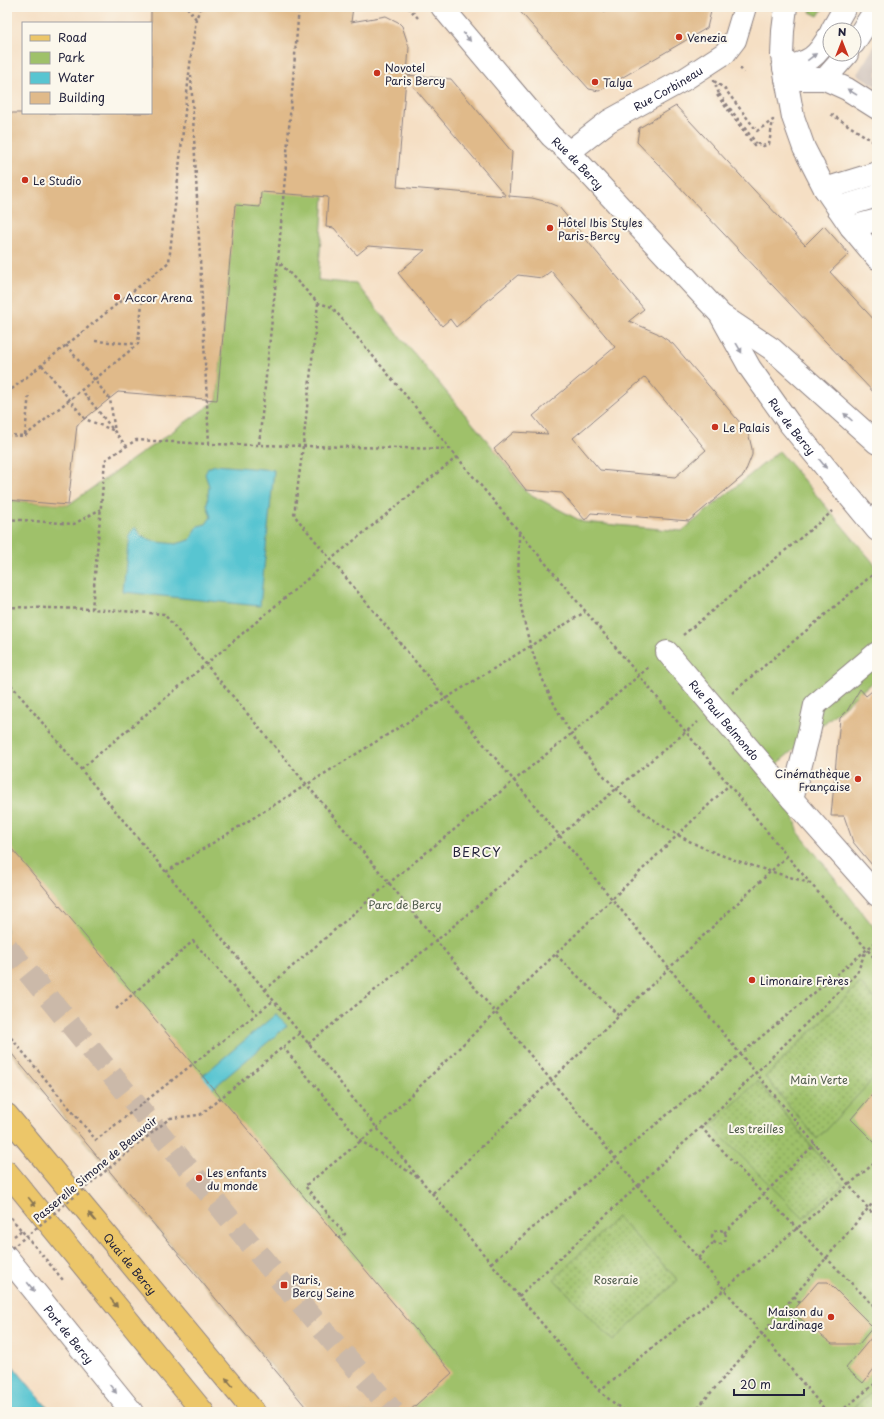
<svg xmlns="http://www.w3.org/2000/svg" width="884" height="1419" font-family="'Playpen Sans',sans-serif">
<style>
.industrial{fill:#cec1ba}
.grass{fill:url(#grass-tufts);stroke:#607252}
.park{fill:#9fc16a;stroke:#607252}
.garden{fill:url(#garden-dots);stroke:#607252}
.water{fill:#58c5d1;stroke:#3d7486}
.building{fill:#e0ba8a;fill-rule:evenodd}
.lines{fill:none;stroke-linecap:round;stroke-linejoin:round}
.minor-tunnel{stroke:#cbb9a9;stroke-width:22;stroke-dasharray:22 11;stroke-linecap:butt}
.minor-casing{stroke:#8c8080;stroke-width:24}
.major-casing{stroke:#8c8080;stroke-width:24}
.path{stroke:#8c8080;stroke-width:2.5;stroke-dasharray:3 3;stroke-linecap:butt}
.minor{stroke:#fff;stroke-width:22}
.major{stroke:#ecc669;stroke-width:22}
.path-bridge{stroke:#8c8080;stroke-width:2.5;stroke-dasharray:3 3;stroke-linecap:butt}
.oneway{fill:#9c9ca7}
.oneway2{fill:#877452}
.poi-dot{fill:#c8321e;stroke:#fbf7ec;stroke-width:1.5}
.labels{text-anchor:middle;dominant-baseline:central;stroke-width:4;stroke-linejoin:round;paint-order:stroke}
.poi-label{font-size:11px;fill:#22223b;stroke:#fbf7ec;text-anchor:start}
.street-label{font-size:11px;fill:#22223b;stroke:#fbf7ec}
.park-label{font-size:11px;fill:#4e5a4b;stroke:#fbf7ec}
.quarter-label{font-size:13px;letter-spacing:1px;fill:#22223b;stroke:#fbf7ec}
</style>
<defs>
<pattern id="grass-tufts" width="24" height="20" patternUnits="userSpaceOnUse"><rect width="24" height="20" fill="#9fc16a"/><path d="M3 7l-1-3M5 7V3M7 7l1-3M15 17l-1-3M17 17v-4M19 17l1-3" fill="none" stroke="#819c58"/></pattern>
<pattern id="garden-dots" width="8" height="8" patternUnits="userSpaceOnUse"><rect width="8" height="8" fill="#9fc16a"/><path d="M2 2h.1M6 6h.1" fill="none" stroke="#819c58" stroke-width="1.8" stroke-linecap="round"/></pattern>
</defs>
<rect width="100%" height="100%" fill="#fbf7ec"/>
<filter id="ink" filterUnits="userSpaceOnUse"><feTurbulence type="fractalNoise" baseFrequency=".025" numOctaves="2"/><feDisplacementMap in="SourceGraphic" scale="8" xChannelSelector="R" yChannelSelector="G"/><feConvolveMatrix kernelMatrix="1 2 1 2 8 2 1 2 1" color-interpolation-filters="sRGB"/></filter>
<filter id="wash" filterUnits="userSpaceOnUse"><feTurbulence type="fractalNoise" baseFrequency=".012" numOctaves="4" result="noise"/><feDisplacementMap in="SourceGraphic" scale="16" xChannelSelector="R" yChannelSelector="G"/><feGaussianBlur stdDeviation="0.9" result="paint"/><feColorMatrix in="noise" values="0 0 0 0 0 0 0 0 0 0 0 0 0 0 0 0 0 1.4 0 .05"/><feComposite in="paint" operator="in"/></filter>
<g filter="url(#wash)">
<rect width="100%" height="100%" fill="#f5dfc4"/>
<!-- industrial -->
<path class="industrial" d="M877,42v45l-20,-13z"/>
<!-- grass -->
<path class="grass" d="M812,7h12l-6,9 -8,-4z"/>
<!-- park -->
<path class="park" d="M236,189l88,7 -6,84 38,4 138,165 32,43 57,30 99,9 97,-80 98,116v111l-99,85 21,70 78,98v481h-456l-5,-6 -8,6h-98l-303,-364v-548l61,5 149,-105z"/>
<!-- garden -->
<path class="garden" d="M860,983l17,19v73l-60,64 -52,-62z
M758,1081l85,104 -40,33 -92,-92z
M617,1217l61,63 -65,61 -59,-62z
M877,1388v24h-29z"/>
<!-- water -->
<path class="water" d="M215,465l59,5 -14,136 -137,-14 6,-58 6,-7 6,9 16,6 19,2 14,-4 8,-14 8,-2 5,-7 -4,-12 2,-19 -4,-12 3,-6z
M276,1014l11,12 -82,69 -10,-13z
M7,1359l44,53h-44z"/>
<g id="blocks">
<!-- building -->
<path class="building" d="M151,7h202l-2,15 35,-6 12,6 4,4 7,21 -2,28 44,4 61,73 -3,44 23,2 12,3 15,6 85,102 -15,12 28,12 16,11 75,88 4,17v6l-8,20 -55,46 -98,-8 -6,7 -23,-27 -36,-3 -32,-41 20,-17 34,2 -15,-18 82,-69 -64,-76 -9,7 -24,-3 -62,52 -6,-8 -8,7 -44,-53 27,-23 -57,-4 -11,9 -23,-27 -8,-1 2,-30 -67,-5 -1,15 -25,-2 -18,195 -99,-8 -41,33 -9,80 -61,-5v-387h144zM406,78l100,118 -109,-9zM645,377l61,73 -31,27 -75,-7 -27,-32z
M516,7h85l4,5 9,-5h98l-5,21 -108,63 -10,-2z
M676,106l129,139 19,-19 25,28 -19,18 47,51v73l-240,-254 2,-14z
M877,687v184l-24,-29 -9,-26h-13l9,-98 7,-7 13,-22 6,7z
M7,843l445,530 -44,39h-98l-303,-364z
M877,1089v56l-26,-26z
M818,1282h10l45,45 -14,17h-27l-40,-32z
M877,1331v34l-14,18 -17,-15z"/>
</g>
</g>
<g filter="url(#ink)">
<use href="#blocks" fill-opacity="0" stroke="#8c8080" stroke-width="1"/>
<g class="lines">
<!-- minor-tunnel -->
<path class="minor-tunnel" d="M7,947l277,338 110,127"/>
<defs>
<g id="minor">
<path id="s1" d="M442,7l109,129 18,16 151,162 30,54 39,55 88,107"/>
<path d="M786,7l-3,24 -1,25 11,61 11,31 21,41 26,38 26,31"/>
<path d="M832,30l13,-23"/>
<path d="M854,43l23,-36"/>
<path d="M784,68c26,-7 32,-9 46,-34"/>
<path d="M786,79h39l22,-25"/>
<path d="M825,79l22,10 30,19"/>
<path id="s2" d="M569,152l40,-31 76,-42 40,-26 10,-13 10,-33"/>
<path d="M825,189l52,-16"/>
<path d="M838,208l39,-12"/>
<path d="M851,227l26,-7"/>
<path d="M724,317l48,32 105,94"/>
<path id="s3" d="M667,652l125,147 85,96"/>
<path d="M792,799l16,-62 7,-32 62,-52"/>
<path id="s4" d="M7,1257l125,155"/>
</g>
<g id="major">
<path id="s5" d="M7,1115l247,297"/>
<path d="M7,1172l196,240"/>
</g>
</defs>
<!-- minor casing -->
<use href="#minor" class="minor-casing"/>
<!-- major casing -->
<use href="#major" class="major-casing"/>
<!-- path -->
<path class="path" d="M187,7l9,12
M408,7l10,11
M740,68l4,5
M191,75l18,369
M714,81l11,8 32,42 16,-11 -4,24 -6,2 -7,-3 -2,2 -37,-50 2,-1z
M719,94l37,49
M831,114l46,30
M318,303l-15,143 -9,69 583,704
M95,341l43,3
M66,345l44,54 5,33
M42,365l43,54 30,12
M7,393l162,-131 21,-197 6,-46 5,-12
M84,393l42,53
M7,435l18,1 113,-92 4,-41
M25,435l4,-42
M259,444l19,-183 21,-254
M450,449l-241,-5 -73,-4 -31,20 -13,149 72,5 225,269 248,302 190,227
M457,457l229,275 101,124 90,105
M7,519l67,5 27,-15
M519,533c0,24 -2,48 2,72 16,94 73,183 157,230 42,24 88,34 134,49
M7,607l85,2
M683,635l150,-124
M7,680l159,192 99,118 112,138 222,263 26,21
M732,693l145,-122
M81,769l249,-209 127,-103 -125,-150 -14,-4 -40,-42
M166,872l419,-260
M556,955l63,61
M265,990l124,-107 182,-149 79,-68
M116,1009l77,-68 64,73
M7,1033l89,107 177,-139
M308,1044l128,-103 124,-106 138,-113
M283,1047l78,94 56,36
M170,1118l30,-3 100,-82
M701,1127l62,67 114,115
M433,1193l354,-337
M7,1213l56,67
M712 1237a7 7 0 1 1 14 0a7 7 0 1 1-14 0Z
M724,1233l91,-89
M14,1236l8,-6
M339,1239l6,-5 -40,-48 72,-58 352,-343
M698,1258l16,-16
M491,1263l183,-154 203,-168
M519,1296l182,-169 156,-154 9,-23
M794,1296l6,7
M599,1391l126,-102 152,-128
M694,1412l68,-78 115,-136
M840,1412l37,-30"/>
<!-- minor -->
<use href="#minor" class="minor"/>
<!-- major -->
<use href="#major" class="major"/>
<!-- path-bridge -->
<path class="path-bridge" d="M7,1252l163,-134"/>
</g>
<!-- one-way arrows -->
<defs><path id="oneway-solid" d="M-6-.8H1V-3.2L6.5 0L1 3.2V.8H-6Z"/></defs>
<g class="oneway">
<use href="#oneway-solid" transform="translate(467 37) rotate(50)"/>
<use href="#oneway-solid" transform="translate(812 57) rotate(-38)"/>
<use href="#oneway-solid" transform="translate(852 92) rotate(-148)"/>
<use href="#oneway-solid" transform="translate(739 348) rotate(60)"/>
<use href="#oneway-solid" transform="translate(848 417) rotate(-138)"/>
<use href="#oneway-solid" transform="translate(823 464) rotate(51)"/>
<use href="#oneway-solid" transform="translate(31 1287) rotate(51)"/>
<use href="#oneway-solid" transform="translate(113 1389) rotate(51)"/>
</g>
<g class="oneway2">
<use href="#oneway-solid" transform="translate(32 1202) rotate(51)"/>
<use href="#oneway-solid" transform="translate(92 1217) rotate(-130)"/>
<use href="#oneway-solid" transform="translate(114 1303) rotate(51)"/>
<use href="#oneway-solid" transform="translate(229 1382) rotate(-130)"/>
</g>
</g>
<!-- markers -->
<g class="poi-dot">
<circle cx="679" cy="37" r="4"/>
<circle cx="377" cy="73" r="4"/>
<circle cx="595" cy="82" r="4"/>
<circle cx="25" cy="180" r="4"/>
<circle cx="550" cy="228" r="4"/>
<circle cx="117" cy="297" r="4"/>
<circle cx="715" cy="427" r="4"/>
<circle cx="858" cy="779" r="4"/>
<circle cx="752" cy="980" r="4"/>
<circle cx="199" cy="1178" r="4"/>
<rect x="280" y="1281" width="8" height="8" rx="2"/>
<circle cx="831" cy="1317" r="4"/>
</g>
<g class="labels">
<!-- poi labels -->
<g class="poi-label">
<text x="687" y="37">Venezia</text>
<text x="385" y="67">Novotel<tspan x="385" dy="13">Paris Bercy</tspan></text>
<text x="603" y="82">Talya</text>
<text x="33" y="180">Le Studio</text>
<text x="558" y="222">Hôtel Ibis Styles<tspan x="558" dy="13">Paris-Bercy</tspan></text>
<text x="125" y="297">Accor Arena</text>
<text x="723" y="427">Le Palais</text>
<text x="850" y="773" text-anchor="end">Cinémathèque<tspan x="850" dy="13">Française</tspan></text>
<text x="760" y="980">Limonaire Frères</text>
<text x="207" y="1172">Les enfants<tspan x="207" dy="13">du monde</tspan></text>
<text x="292" y="1279">Paris,<tspan x="292" dy="13">Bercy Seine</tspan></text>
<text x="823" y="1311" text-anchor="end">Maison du<tspan x="823" dy="13">Jardinage</tspan></text>
</g>
<!-- street labels -->
<g class="street-label">
<text stroke="none"><textPath href="#s2" startOffset="118">Rue Corbineau</textPath></text>
<text stroke="none"><textPath href="#s1" startOffset="207">Rue de Bercy</textPath></text>
<text stroke="none"><textPath href="#s1" startOffset="548">Rue de Bercy</textPath></text>
<text stroke="none"><textPath href="#s3" startOffset="89">Rue Paul Belmondo</textPath></text>
<text transform="translate(95 1169) rotate(-40)">Passerelle Simone de Beauvoir</text>
<text stroke="none"><textPath href="#s5" startOffset="193">Quai de Bercy</textPath></text>
<text stroke="none"><textPath href="#s4" startOffset="99">Port de Bercy</textPath></text>
</g>
<!-- park labels -->
<g class="park-label">
<text x="405" y="904">Parc de Bercy</text>
<text x="819" y="1079">Main Verte</text>
<text x="756" y="1128">Les treilles</text>
<text x="616" y="1279">Roseraie</text>
</g>
<!-- quarter labels -->
<g class="quarter-label">
<text x="477" y="851">BERCY</text>
</g>
</g>
<!-- margin -->
<rect width="884" height="1419" fill="none" stroke="#fbf7ec" stroke-width="24"/>
<!-- legend -->
<rect x="22" y="22" width="130" height="92" fill="#fbf7ec" stroke="#a4a2a5"/>
<rect x="30" y="35" width="20" height="6" fill="#ecc669" stroke="#a4a2a5"/>
<text x="58" y="42" font-size="12" fill="#22223b">Road</text>
<rect x="30" y="52" width="20" height="12" fill="#9fc16a" stroke="#a4a2a5"/>
<text x="58" y="62" font-size="12" fill="#22223b">Park</text>
<rect x="30" y="72" width="20" height="12" fill="#58c5d1" stroke="#a4a2a5"/>
<text x="58" y="82" font-size="12" fill="#22223b">Water</text>
<rect x="30" y="92" width="20" height="12" fill="#e0ba8a" stroke="#a4a2a5"/>
<text x="58" y="102" font-size="12" fill="#22223b">Building</text>
<!-- north arrow -->
<g transform="translate(842 42)"><circle r="19" fill="#fbf7ec" stroke="#a4a2a5"/>
<path d="M0-3L7 15L0 10L-7 15Z" fill="#c8321e"/>
<text y="-6" font-size="11" font-weight="bold" text-anchor="middle" fill="#22223b">N</text>
</g>
<!-- scale -->
<path d="M734 1389v6h70v-6" fill="none" stroke="#22223b" stroke-width="2"/>
<text x="740" y="1389" font-size="12" fill="#22223b" stroke="#fbf7ec" stroke-width="3" paint-order="stroke">20 m</text>
</svg>
